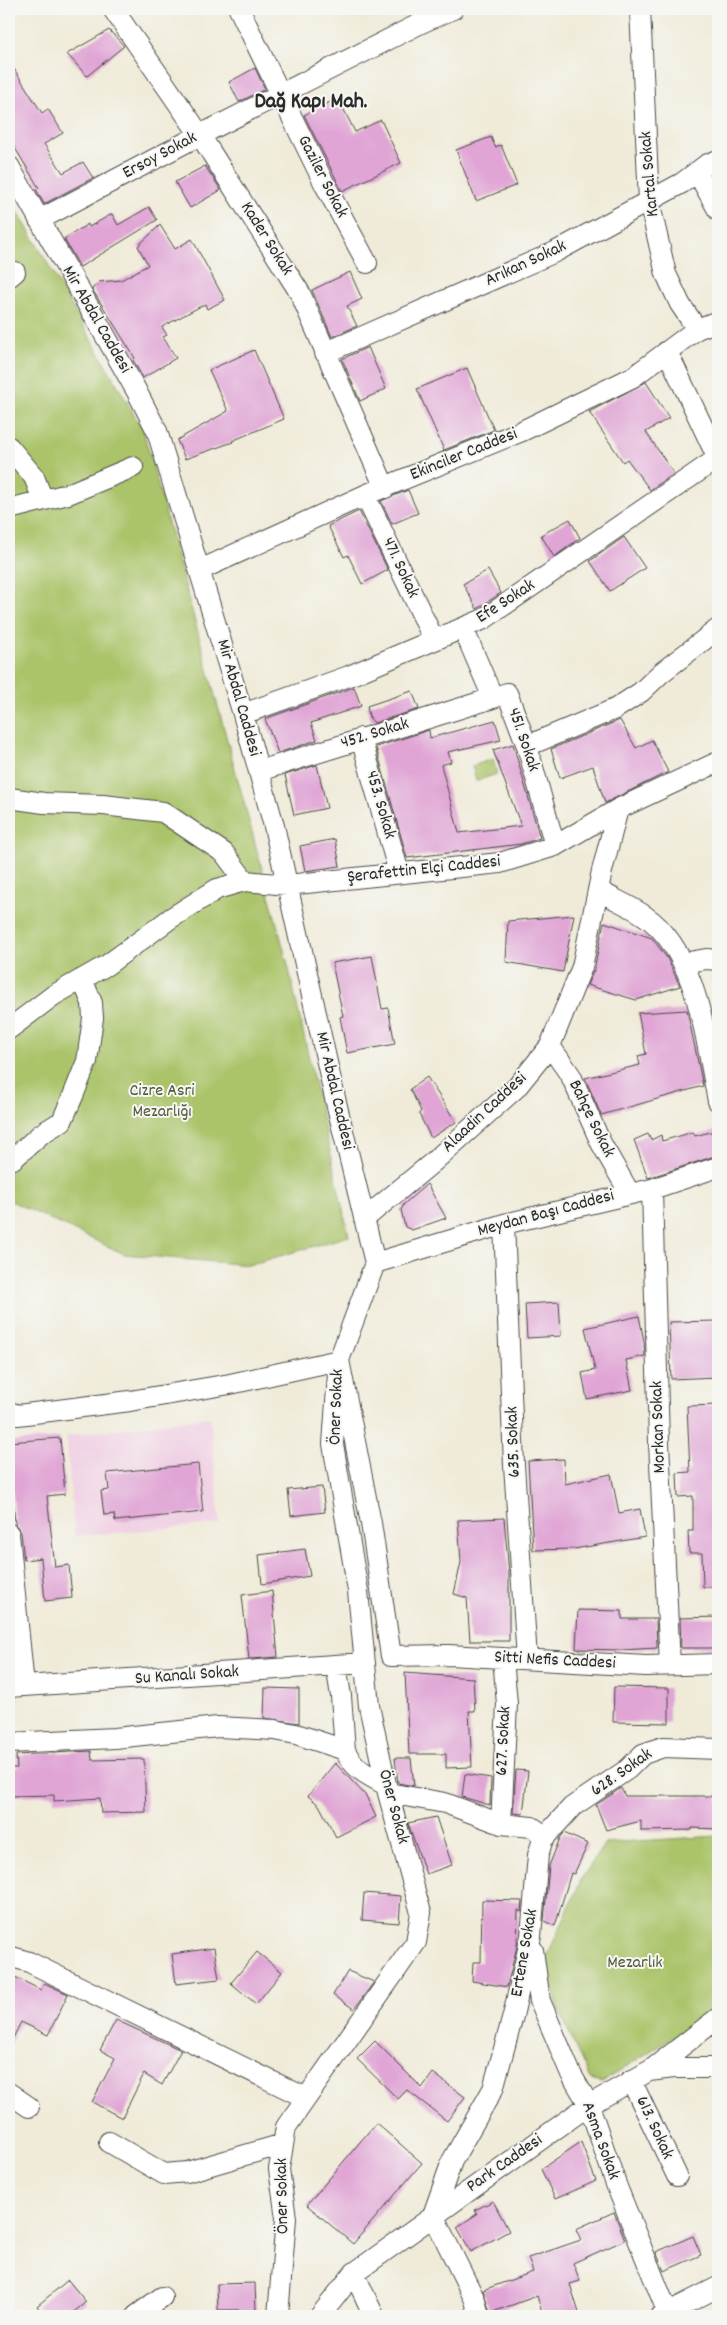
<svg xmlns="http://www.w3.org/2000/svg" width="727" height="2325" font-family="Dekko,sans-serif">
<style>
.built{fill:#f0d0e4}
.green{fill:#abc46a;stroke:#6b784a}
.building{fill:#e0a5d5}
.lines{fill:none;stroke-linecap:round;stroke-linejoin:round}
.minor-casing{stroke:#494845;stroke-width:22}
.minor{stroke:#fff;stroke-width:20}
.labels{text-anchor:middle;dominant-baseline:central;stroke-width:4;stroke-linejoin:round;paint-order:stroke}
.street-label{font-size:18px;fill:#2b2b2b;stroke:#f6f6f2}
.park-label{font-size:18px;fill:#51593e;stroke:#f6f6f2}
.district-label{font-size:22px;font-weight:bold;fill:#2b2b2b;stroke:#f6f6f2}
</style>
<rect width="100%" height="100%" fill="#f6f6f2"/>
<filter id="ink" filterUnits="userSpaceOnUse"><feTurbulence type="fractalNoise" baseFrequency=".02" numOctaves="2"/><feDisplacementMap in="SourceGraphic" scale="10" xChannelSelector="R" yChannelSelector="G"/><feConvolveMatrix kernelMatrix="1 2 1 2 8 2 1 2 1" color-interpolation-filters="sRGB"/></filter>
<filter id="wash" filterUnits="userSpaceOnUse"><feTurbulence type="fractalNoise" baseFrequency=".0096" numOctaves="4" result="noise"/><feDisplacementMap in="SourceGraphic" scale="20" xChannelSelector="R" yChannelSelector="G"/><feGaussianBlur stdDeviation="1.12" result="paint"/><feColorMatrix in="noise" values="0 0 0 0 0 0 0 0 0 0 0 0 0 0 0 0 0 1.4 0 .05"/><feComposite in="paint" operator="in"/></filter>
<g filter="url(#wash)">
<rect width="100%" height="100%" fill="#f0ebd9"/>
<!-- built -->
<path class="built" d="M210,1417l10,107 -145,12 -9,-100z"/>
<!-- green -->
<path class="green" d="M9,196l134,234 144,531 62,275 -100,29 -125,-11 -115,-54z
M493,759l4,15 -21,7 -4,-15z
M718,1836v172l-116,74 -12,-3 -32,-71 -13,-47 37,-83 23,-35z"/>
<g id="blocks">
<!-- building -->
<path class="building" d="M109,30l15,16 -37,30 -20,-22z
M9,61l33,52 6,-4 15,24 -19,11 19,29 20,-11 10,16 -49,26 -8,-15 3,-1 -30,-50z
M255,68l10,21 -26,13 -10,-20z
M338,98l17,34 26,-12 20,43 -59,28 -38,-76z
M491,137l4,10 6,-2 16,40 -41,16 -20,-51z
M205,166l16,24 -31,18 -15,-26z
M149,207l8,13 -77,47 -16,-28 24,-15 1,3 23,-13 6,11z
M160,225l15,24 17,-10 33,61 -18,9 -2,-5 -43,23 5,8 -4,2 13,21 -33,20 -10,-18 2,-2 -43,-69 7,-7 22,-2 27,-15 -10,-19z
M350,272l12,27 -15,7 10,20 -25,11 -20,-47z
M368,347l18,42 -26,12 -18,-42z
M254,350l30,69 -52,22 1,1 -48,17 -8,-19 51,-29 -19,-41z
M467,368l27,62 -50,20 -27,-61z
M646,382l23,36 -23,14 28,42 -24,16 -23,-31 -4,3 -34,-50z
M408,490l10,23 -26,11 -11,-23z
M359,511l29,59 -26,14 -14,-29 -4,2 -16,-31z
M570,519l10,19 -26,19 -13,-22z
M624,537l21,31 -35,23 -20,-30z
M488,570l13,23 -24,16 -14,-25z
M354,687l7,19 -50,17 6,17 -39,13 -13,-34z
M412,691l7,18 -45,14 -5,-6 -2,-11z
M495,720l6,20 -53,12 3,10 -10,3 18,68 62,-7 -28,-76 20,-6 27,94 -19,6 -114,14 -31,-111 53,-17 1,8z
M620,720l16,28 16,-8 16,32 -63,31 -12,-37 -33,12 -9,-29z
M317,765l10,43 -33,7 -9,-40z
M335,839l5,27 -35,5 -5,-25z
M574,915l-11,57 -57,-10 2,-41z
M604,922l48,16 15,20 13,28 -44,14 -49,-15 7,-15z
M372,956l10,53 6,-1 7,36 -48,9 -7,-36 3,-1 -11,-53z
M687,1010l16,76 -102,29 -16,-37 55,-13 -2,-9 8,-2 -8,-41z
M427,1077l29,45 -25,16 -12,-24 2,-3 -11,-22z
M718,1130v25l-70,23 -14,-38 14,-6 3,6 10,-5 1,6 31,-9 2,4z
M427,1184l19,34 -34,12 -7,-3 -4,-17 3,-6z
M559,1302l2,34 -34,2 -2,-34z
M639,1316l5,25 1,15 -19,4 6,30 -45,9 -5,-26 13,-3 -10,-42z
M718,1321v56l-47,2 -2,-57z
M718,1405v182h-15l-1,-34h-13l-1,-22h5v-35l-15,1 -1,-24 13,-1 -3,-66z
M60,1438l5,56 -18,2 8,71 14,-2 3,33 -27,3 -4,-43 -17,2 -3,-28 -6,-8 -6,-82z
M564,1459l1,25 46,-10 8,39 21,-4 5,28 -71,12 -41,1 -5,-89z
M198,1464l5,48 -88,9 -1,-7 -10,1 -3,-24 8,-1 -2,-17z
M322,1487l3,25 -34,4 -3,-26z
M504,1518l5,55v68h-39l-3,-43 -13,-4 7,-32 -3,-42z
M305,1549l5,27 -48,8 -3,-29z
M272,1591l6,66 -29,2 -7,-64z
M578,1610l44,1v8h34l1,29 -36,2 -45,-1z
M718,1617v31h-37l-1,-30z
M405,1673l68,5 2,33h-6l3,56 -26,1v-14h-37z
M614,1687l55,1v35l-56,-1z
M265,1688l34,1v34l-35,-5z
M91,1751l1,9 52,-1 2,53 -45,1 -1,-15 -46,3v-6l-45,1v-28h8l-1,-13z
M395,1758h16l3,28 -16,-3z
M335,1763l31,33 10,21 -40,20 -17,-32 -11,-9z
M516,1770l12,1 -5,43 -10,-1z
M465,1774l26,4 -1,27 -28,-8z
M621,1788l4,8h93v33l-26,-1v2l-51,1v-10l-35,9 -10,-25z
M436,1817l16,48 -26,9 -18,-51z
M564,1833l24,11 -14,30 -3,-1 -16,53 -11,-5 5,-55 11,-28z
M364,1893l37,3 -2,27 -37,-3z
M482,1900l40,1 -1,11 -3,-2 -1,36 -10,41 -35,-6 1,-19h8z
M214,1948l5,31 -43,5 -4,-30z
M257,1952l25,20 -26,32 -25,-21z
M348,1971l26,11 -20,27 -21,-14z
M9,1974l32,16 3,-7 24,11 -20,41 -27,-13 -12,24z
M116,2020l65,30 -19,35 -18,-11 -22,44 -30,-16 23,-44 -15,-8z
M375,2041l47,47 11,-15 32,24 -18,24 -40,-31 -9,9 -41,-40z
M376,2123l46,40 -69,81 -46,-39z
M581,2142l15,39 -41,18 -14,-30z
M493,2201l16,30 -38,21 -14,-25 20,-13 -2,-4z
M614,2212l11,28 -52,23 7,18 -10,3 10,32h-37l-6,-20 -47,17 -7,-23 50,-18 -5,-14 53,-18 -5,-11z
M693,2236l8,19 -37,16 -8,-19z
M68,2280l18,22 -17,14h-24l-8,-10z
M255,2283l1,27h-38l-1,-26z"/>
</g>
</g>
<g filter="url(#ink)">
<use href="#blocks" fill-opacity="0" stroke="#494845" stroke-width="1"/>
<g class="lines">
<defs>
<path id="minor" d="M113,9l87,126 100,158 85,195
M239,9l86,176 42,78
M640,9l9,192 17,73 14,30 17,25
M9,166l127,224 21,41 86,283 31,112 61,272 40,165
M697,172l21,38
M39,220l161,-85 221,-112 32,-14
M9,277l6,-5
M667,351l51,108
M325,353l230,-101 127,-69 24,-18 12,-5
M9,447l25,30 9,23
M365,495l69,145
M9,509l59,-15 65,-27
M200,570l165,-75 157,-64 111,-54 64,-48 21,-8
M463,628l30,70 14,-5 20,53 28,100
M243,714l106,-38 135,-57 234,-161
M361,738l38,135
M527,746l88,-37 26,-17 20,-19 57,-44
M259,771l234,-73
M9,798l35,5 59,2 60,7 61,41 21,28
M598,890c15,9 33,16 47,26 53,36 61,127 73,185
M683,963l23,-4 12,1
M9,1029l45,-34 53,-30 64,-47 46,-29 28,-8 42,4 213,-22 55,-17 63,-37 100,-47
M550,1046l21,30 30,67 28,49
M13,1159l28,-25 21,-13 11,-25 14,-35 6,-43 -1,-15 -10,-24
M652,1189l7,254 11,222
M364,1219l68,-56 84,-75 34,-42 32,-79 20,-96 16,-62
M504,1224l10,241 13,194
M375,1263l129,-39 148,-35 66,-22
M9,1412l9,3 112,-14 100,-17 109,-24 32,163 20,133 58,-1 197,11 72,-2
M9,1534l15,152
M336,1665l5,31 4,54
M9,1687l356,-24
M9,1743l106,-5 103,-11 57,3 21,4 49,16c8,19 24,26 41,35
M388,1793l57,10 56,21 31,3 7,5 4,7 -5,16 -7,81 -18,80 -20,73 -41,72 -19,54 42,85 4,16
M501,1824l6,-120 -4,-46
M543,1839l29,-32 56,-38 15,-15 20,-7 55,2
M533,1950l7,51 31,73 18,31 28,82 52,129
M9,1956l20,6 277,136
M651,2070l67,-52
M631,2080l46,96
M9,2093l20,14
M109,2142l55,32 23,-2 96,-28
M354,2273l20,43
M136,2316l26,-19
M278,2316l8,-98 -7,-49 7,-42 130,-185 5,-29 -33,-120 -19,-87 -11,-115 -25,-147 6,-84 36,-97
M320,2316l34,-43 235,-168 60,-34 25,-3h44
M661,2316l57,-29"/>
</defs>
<!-- minor casing -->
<use href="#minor" class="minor-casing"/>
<!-- minor -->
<use href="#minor" class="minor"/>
</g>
</g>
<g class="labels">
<!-- street labels -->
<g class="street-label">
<text transform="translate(160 156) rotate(-28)">Ersoy Sokak</text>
<text transform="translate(650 174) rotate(-95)">Kartal Sokak</text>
<text transform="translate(322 177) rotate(63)">Gaziler Sokak</text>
<text transform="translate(266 239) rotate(58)">Kader Sokak</text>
<text transform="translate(526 264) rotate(-25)">Arıkan Sokak</text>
<text transform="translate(96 320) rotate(60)">Mir Abdal Caddesi</text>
<text transform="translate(464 455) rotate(-22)">Ekinciler Caddesi</text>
<text transform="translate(400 568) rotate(65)">471. Sokak</text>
<text transform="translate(506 602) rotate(-33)">Efe Sokak</text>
<text transform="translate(238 698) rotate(74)">Mir Abdal Caddesi</text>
<text transform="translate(375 734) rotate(-17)">452. Sokak</text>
<text transform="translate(523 740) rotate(71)">451. Sokak</text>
<text transform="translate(380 805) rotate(74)">453. Sokak</text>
<text transform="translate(424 870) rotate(-6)">Şerafettin Elçi Caddesi</text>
<text transform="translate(334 1091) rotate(77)">Mir Abdal Caddesi</text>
<text transform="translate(485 1113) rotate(-43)">Alaadin Caddesi</text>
<text transform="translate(591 1119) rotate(64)">Bahçe Sokak</text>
<text transform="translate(546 1214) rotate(-15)">Meydan Başı Caddesi</text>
<text transform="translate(337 1407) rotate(-88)">Öner Sokak</text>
<text transform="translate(659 1427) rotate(-92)">Morkan Sokak</text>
<text transform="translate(514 1442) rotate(-92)">635. Sokak</text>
<text transform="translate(555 1661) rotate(3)">Sitti Nefis Caddesi</text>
<text transform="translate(187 1676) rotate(-4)">Su Kanalı Sokak</text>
<text transform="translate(504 1741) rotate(-87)">627. Sokak</text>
<text transform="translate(622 1773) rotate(-35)">628. Sokak</text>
<text transform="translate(393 1807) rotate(75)">Öner Sokak</text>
<text transform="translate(525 1953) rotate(-80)">Ertene Sokak</text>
<text transform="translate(654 2128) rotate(65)">613. Sokak</text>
<text transform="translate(600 2141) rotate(70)">Asma Sokak</text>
<text transform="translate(505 2164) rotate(-35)">Park Caddesi</text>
<text transform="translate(283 2196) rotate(-91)">Öner Sokak</text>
</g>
<!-- park labels -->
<g class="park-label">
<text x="162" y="1091">Cizre Asri<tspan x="162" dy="21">Mezarlığı</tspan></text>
<text x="635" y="1963">Mezarlık</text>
</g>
<!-- district labels -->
<g class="district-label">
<text x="311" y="102">Dağ Kapı Mah.</text>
</g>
</g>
<!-- margin -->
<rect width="727" height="2325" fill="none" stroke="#f6f6f2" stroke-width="30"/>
</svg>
